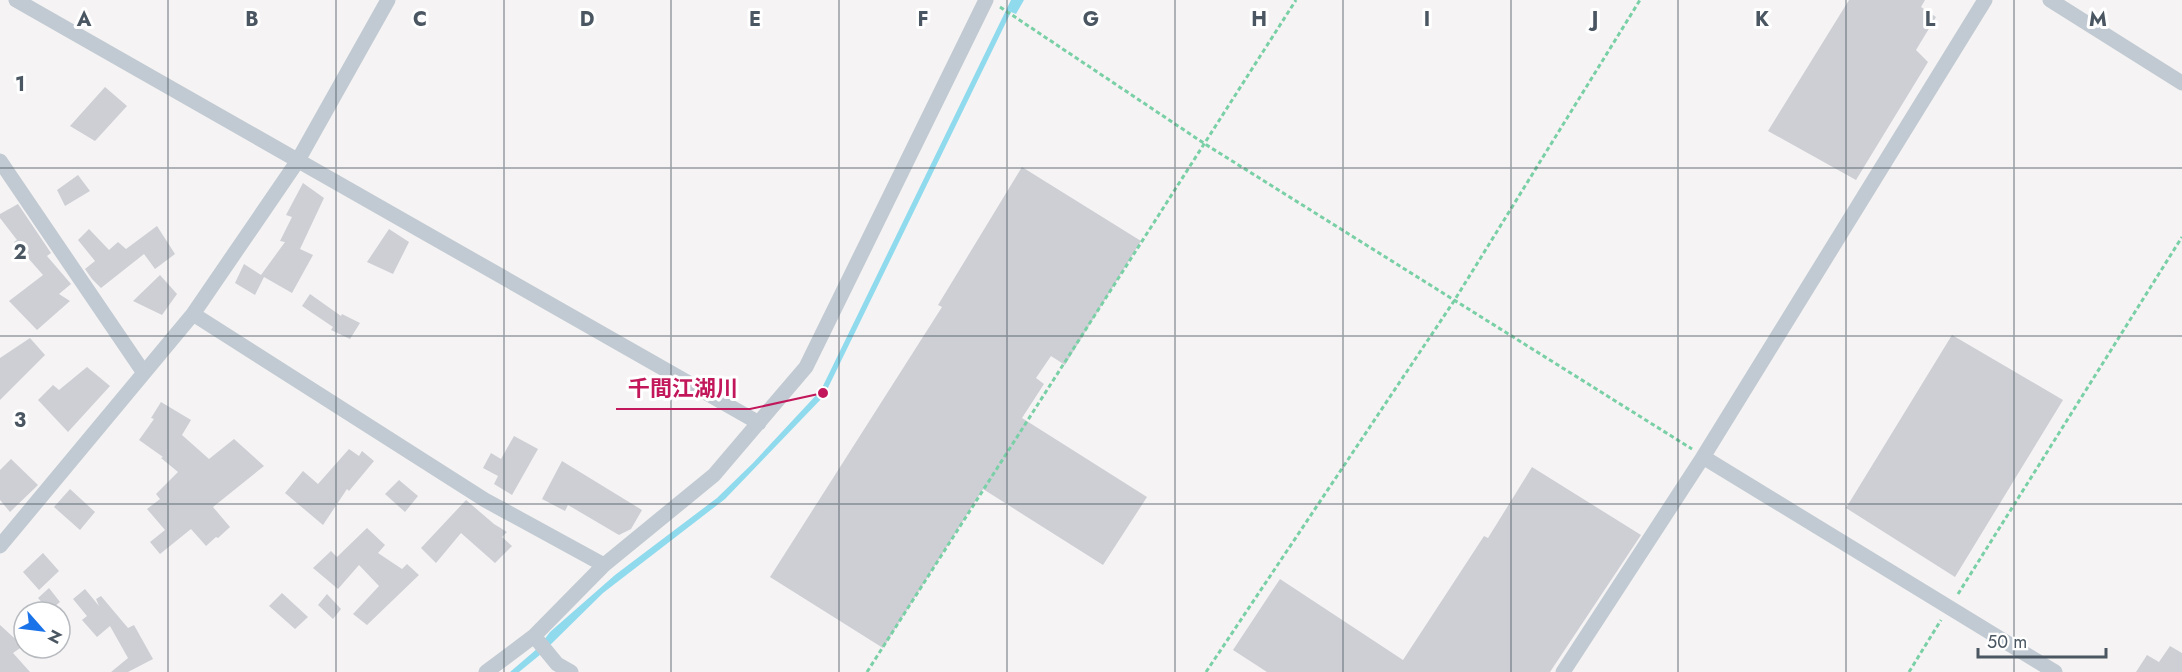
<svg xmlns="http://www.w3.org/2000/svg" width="2182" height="672" font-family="Jost,'Noto Sans JP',sans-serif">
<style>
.water{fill:#90daee}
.building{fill:#cdcfd5}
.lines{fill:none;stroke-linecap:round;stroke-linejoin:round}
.path{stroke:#7ad0a6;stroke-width:3;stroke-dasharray:4.5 3;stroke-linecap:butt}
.street{stroke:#c1cad2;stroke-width:15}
.grid{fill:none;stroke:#4a5661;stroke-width:1.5;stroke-opacity:0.55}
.grid-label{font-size:20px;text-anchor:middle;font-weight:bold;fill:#4a5661;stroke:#fff;stroke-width:6;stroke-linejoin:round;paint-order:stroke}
.leader{fill:none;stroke:#c2185b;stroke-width:2}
.callout-dot{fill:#c2185b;stroke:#fff;stroke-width:2}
.callout-label{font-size:22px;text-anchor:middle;font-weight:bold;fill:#c2185b;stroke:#fff;stroke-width:6;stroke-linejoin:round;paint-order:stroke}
</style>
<rect width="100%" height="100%" fill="#f5f3f3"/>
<!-- water -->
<path class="water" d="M1011,0h13l-8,14 -5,-2 -187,384 -99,103 -122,94 -62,61 -22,18h-9l28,-24 12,-16 65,-57 102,-77 36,-35 68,-73z"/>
<!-- building -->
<path class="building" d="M1849,0h76l-4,7 15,10 -20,33 12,12 -72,118 -88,-49z
M105,87l22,19 -32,35 -25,-15z
M1022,167l119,74 -76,124 -14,-9 -15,22 8,6 -22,34 125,79 -44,68 -120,-76 -100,159 -113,-71 172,-270 -4,-2z
M78,175l12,16 -25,15 -8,-16z
M303,183l21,15 -24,51 13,6 -21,38 -28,-16 -9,18 -20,-12 9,-19 17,11 24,-33 -5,-1 12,-24 -6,-2z
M18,204l33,49 -4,3 24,28 -12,10 11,7 -33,29 -28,-29 34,-26 -29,-33 3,-2 -17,-22v-4z
M157,226l18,28 -20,15 -11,-15 -43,34 -9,-9 -7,-10 10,-8 -17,-21 11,-11 20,21 9,-8 8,7z
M389,229l20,13 -16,32 -26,-12z
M160,275l17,19 -15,21 -29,-14z
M310,294l31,22 1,-2 18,9 -10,16 -19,-9 2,-3 -31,-21z
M1952,335l111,65 -108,177 -109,-69z
M30,338l15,17 -45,45v-42z
M87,367l23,19 -42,46 -30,-32 15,-15 6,5z
M161,402l30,18 -9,15 27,24 25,-20 30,27 -51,41 17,20 -12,11 -2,-1 -10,9 -15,-17 -31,25 -10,-12 15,-12 -18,-21 13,-10 -4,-5 22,-22 -17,-14 2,-1 -24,-17 15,-21 -3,-1z
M514,436l24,13 -26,46 -18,-11 4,-8 -15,-8 8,-15 10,6z
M349,449l10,7 3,-5 12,10 -25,30 -2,-2 -24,36 -38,-32 18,-22 15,13z
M11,459l27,26 -28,27 -10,-12v-30z
M562,461l80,49 -11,19 -12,6 -51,-30 -3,6 -23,-12z
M1532,467l109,68 -91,137h-283l-34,-22 47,-71 123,81 81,-124 4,2z
M399,480l19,16 -13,16 -20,-18z
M70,489l25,23 -15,18 -26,-23z
M466,500l28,24 13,8 -5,5 10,9 -17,17 -34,-30 -25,30 -15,-15z
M367,528l18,17 -7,8 24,16 5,-5 12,11 -52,50 -14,-11 26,-28 -20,-21 -21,24 -25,-21 18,-17 6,6z
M43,553l16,18 -20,19 -16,-18z
M49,588l11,14 -11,9 -11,-13z
M85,589l14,17 -3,-7 5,-3 27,32 6,-3 19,34 -25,13h-17l17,-14 -18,-32 -13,11 -15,-17 5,-4 -14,-17z
M282,593l26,24 -13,12 -26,-23z
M327,594l14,15 -8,10 -15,-14z
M0,625l23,21 -10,7 17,19h-30z
M2170,646l12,7v19h-46l11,-17 12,7z"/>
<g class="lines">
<!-- path -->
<path class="path" d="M1000,7l205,137 487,305
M1958,594l224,-357
M867,672l429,-672
M1206,672l248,-371 186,-301
M1909,672l32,-52"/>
<!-- street -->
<path class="street" d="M16,0l743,423
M2050,0l132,83
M0,161l144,212
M193,314l292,186 119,65
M1703,457l352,215
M0,546l193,-232 104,-152 91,-162
M534,636l23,28 14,8
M486,672l48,-36 70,-71 110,-90 92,-108 180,-367
M1563,672l140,-215 282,-457"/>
</g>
<!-- grid -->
<path class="grid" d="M168,0v672M336,0v672M504,0v672M671,0v672M839,0v672M1007,0v672M1175,0v672M1343,0v672M1511,0v672M1678,0v672M1846,0v672M2014,0v672M0,168h2182M0,336h2182M0,504h2182"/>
<g class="grid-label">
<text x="84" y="26">A</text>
<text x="252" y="26">B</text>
<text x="420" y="26">C</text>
<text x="587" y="26">D</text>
<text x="755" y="26">E</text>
<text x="923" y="26">F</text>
<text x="1091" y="26">G</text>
<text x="1259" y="26">H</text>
<text x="1427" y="26">I</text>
<text x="1595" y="26">J</text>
<text x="1762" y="26">K</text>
<text x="1930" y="26">L</text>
<text x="2098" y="26">M</text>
<text x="20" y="91">1</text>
<text x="20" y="259">2</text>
<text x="20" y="427">3</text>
</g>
<!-- callouts -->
<path class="leader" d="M823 393L750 409H616"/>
<circle class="callout-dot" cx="823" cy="393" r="6"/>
<g class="callout-label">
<text x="683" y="396">千間江湖川</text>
</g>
<!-- north arrow -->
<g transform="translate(42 630) rotate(118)"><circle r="28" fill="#ffffff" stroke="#b7bbc0" stroke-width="1.5"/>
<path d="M0-4.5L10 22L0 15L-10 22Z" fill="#1a73e8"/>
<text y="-9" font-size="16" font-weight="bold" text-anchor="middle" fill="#4a5661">N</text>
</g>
<!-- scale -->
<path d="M1978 648v9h128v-9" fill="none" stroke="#4a5661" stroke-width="3"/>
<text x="1987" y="648" font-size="18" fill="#4a5661" stroke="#ffffff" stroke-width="4.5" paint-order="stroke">50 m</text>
</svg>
